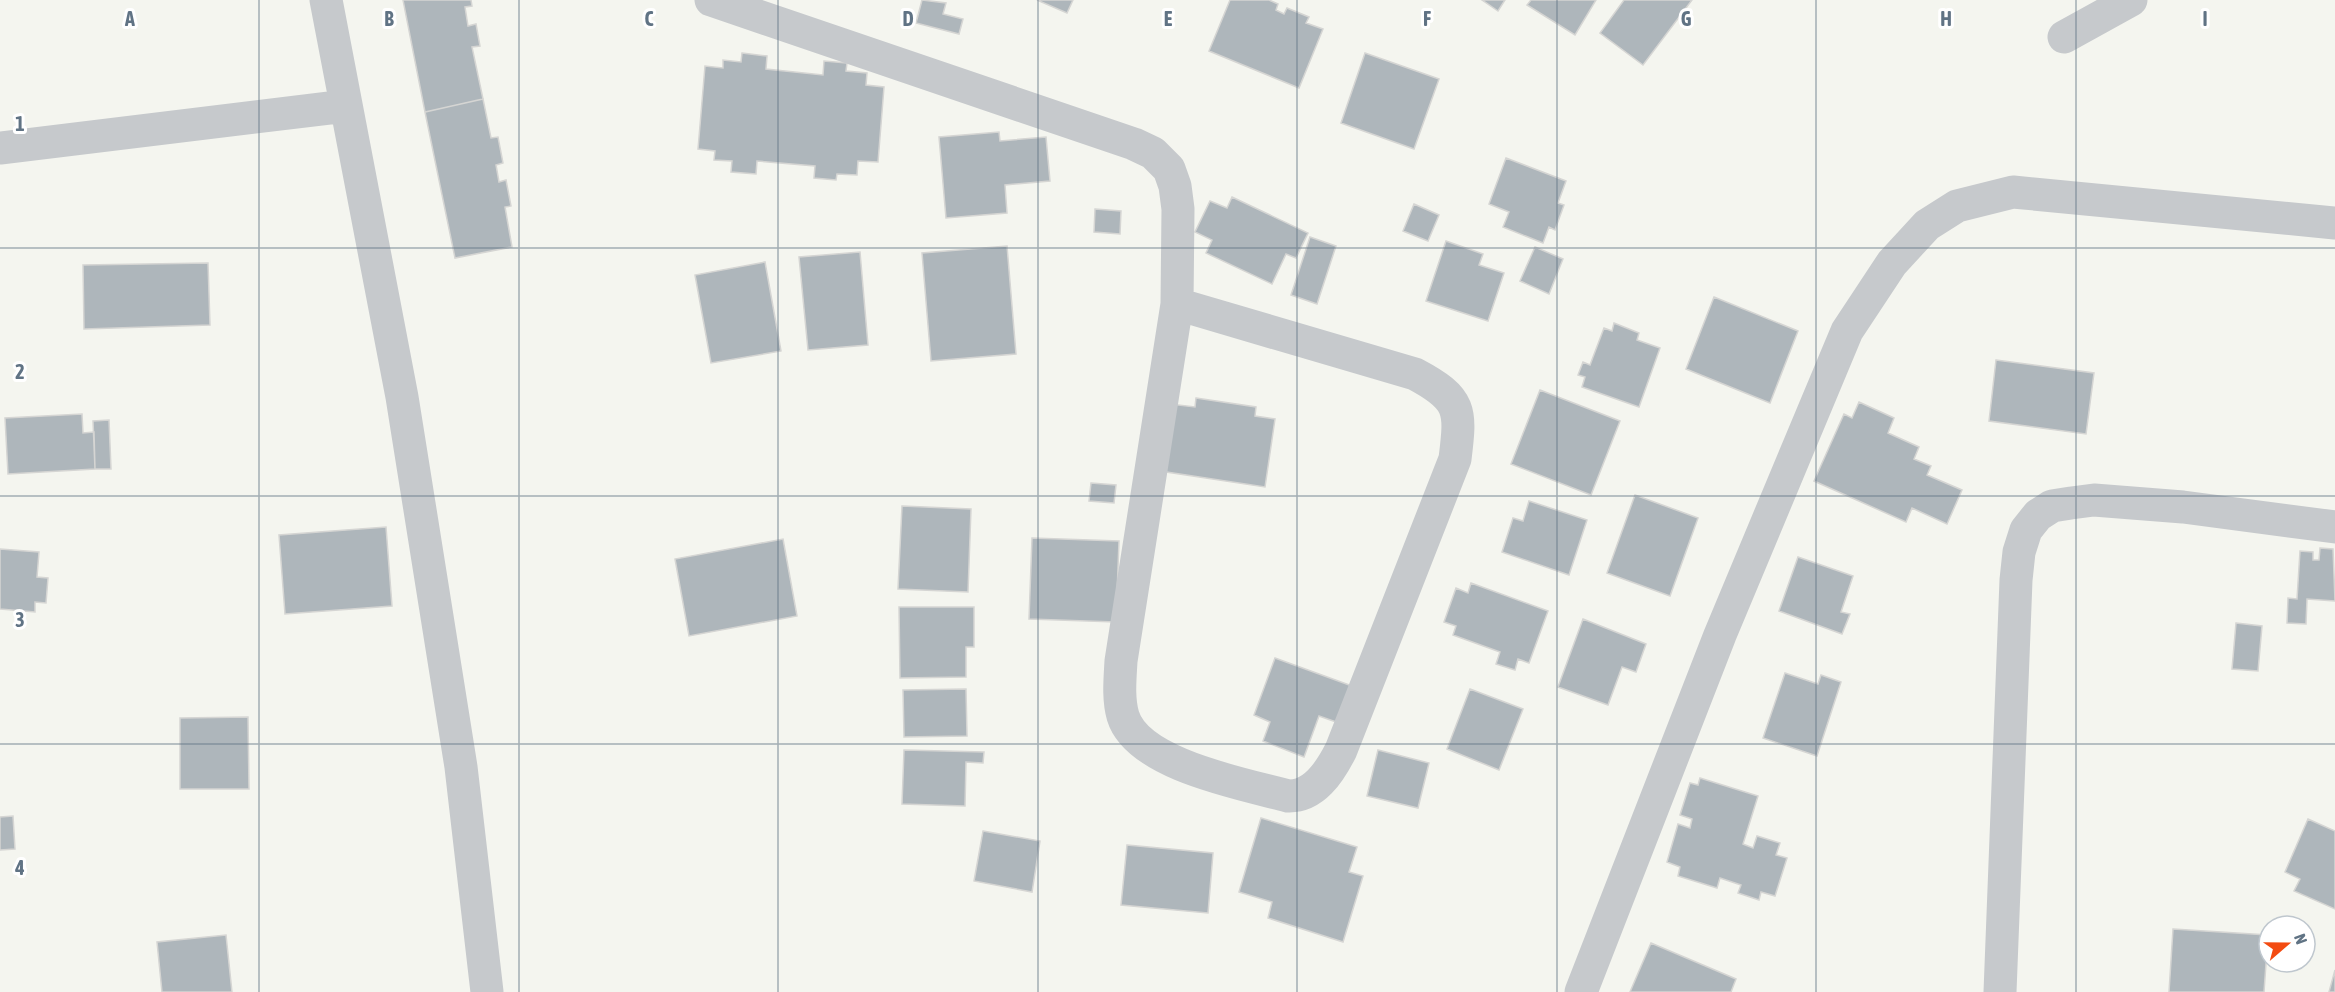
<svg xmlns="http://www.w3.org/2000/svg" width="2335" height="992" font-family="'Asap Condensed',sans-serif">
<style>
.building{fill:#aeb6bb;stroke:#d5d5d3;stroke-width:1.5}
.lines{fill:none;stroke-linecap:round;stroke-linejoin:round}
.minor{stroke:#c6c9cc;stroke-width:33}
.grid{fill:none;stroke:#607384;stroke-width:1.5;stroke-opacity:0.55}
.grid-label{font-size:20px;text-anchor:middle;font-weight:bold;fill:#607384;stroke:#fff;stroke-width:6;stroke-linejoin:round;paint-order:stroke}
</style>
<rect width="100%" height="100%" fill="#f4f5ef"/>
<!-- building -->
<path class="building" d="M403,0h68l1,6 -7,1 3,19 8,-2 4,22 -8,1 11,52 -58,13z
M922,0l24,3 -3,11 20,5 -4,15 -43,-11z
M1037,0h36l-6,13z
M1230,0h39l9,4 -2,6 8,4 3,-6 22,9 -3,6 17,6 -24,59 -90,-37z
M1482,0h23l-7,11z
M1531,0h65l-21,35 -48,-30z
M1624,0h68l-49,65 -43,-32z
M742,53l25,3 -1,13 57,6 1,-14 23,2 -1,8 21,2 -1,12 18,2 -6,75 -20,-1 -1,14 -20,-1 -1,6 -22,-2 1,-12 -58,-5 -1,13 -25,-2 1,-11 -18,-1 1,-9 -17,-2 7,-83 18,2v-8l18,2z
M1365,53l74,26 -25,70 -73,-26z
M483,99l8,39 7,-1 5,26 -7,2 3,17 7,-2 5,26 -6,1 7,40 -57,11 -30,-146z
M999,132l1,9 46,-4 4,44 -45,4 2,28 -61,5 -7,-81z
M1506,158l60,23 -8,22 6,2 -9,25 -6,-3 -6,16 -40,-16 6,-15 -20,-8z
M1232,197l76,36 -12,25 -10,-4 -14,30 -66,-31 6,-13 -17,-8 15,-31 17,7z
M1414,204l25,11 -11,26 -25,-10z
M1095,209l26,2 -1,23 -26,-2z
M1310,237l26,9 -19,58 -26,-9z
M1446,241l37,13 -4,11 25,8 -16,48 -62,-20z
M1007,246l9,108 -85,7 -9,-108z
M1535,247l28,12 -14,35 -29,-13z
M860,252l8,93 -60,5 -9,-93z
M765,262l16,89 -70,12 -16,-88z
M208,263l2,62 -126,4 -1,-64z
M1714,297l84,34 -28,72 -84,-34z
M1614,323l25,10 -2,7 23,8 -21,59 -57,-20 3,-10 -7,-2 5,-13 7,3 14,-37 8,3z
M1996,360l98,13 -8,61 -97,-13z
M1540,390l80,31 -29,74 -80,-31z
M1196,398l60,9 -1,9 20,3 -10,68 -105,-16 10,-67 25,3z
M1859,402l35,16 -6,15 31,14 -5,12 17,7 -4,9 35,15 -15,34 -35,-16 -6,14 -92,-41 30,-67 8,4z
M82,414l1,19 11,-1 1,37 -87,5 -3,-56z
M109,420l2,49h-16l-2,-48z
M1091,483l25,2 -2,18 -25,-2z
M1635,495l63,23 -28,78 -63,-23z
M1529,501l58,19 -18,55 -67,-23 11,-34 10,3z
M902,506l69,3 -3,83 -70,-3z
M386,527l6,79 -107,8 -6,-79z
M1032,538l87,3 -3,81 -87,-3z
M783,539l14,77 -108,20 -14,-77z
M2320,548l13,1 2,52 -28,-2 -1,25 -19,-1 1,-25 9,1 3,-48 13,1v8h6z
M0,549l39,3 -2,25 11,1 -2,25 -11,-1v10l-35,-3z
M1798,557l55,19 -12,36 9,2 -8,20 -63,-23z
M1471,583l77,28 -19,52 -11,-4 -3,11 -19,-6 4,-12 -47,-17 3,-9 -12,-4 12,-34 12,5z
M899,607h75v40h-8v30l-66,1z
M1583,619l63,25 -10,28 -14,-5 -14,38 -50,-18z
M2236,623l26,3 -4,45 -26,-2z
M1275,658l77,28 -13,37 -20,-7 -15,41 -41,-16 7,-19 -16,-7z
M1785,673l33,11 3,-9 20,7 -24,74 -54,-18z
M966,689l1,47 -63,1 -1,-47z
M1470,689l53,20 -24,61 -52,-21z
M248,717l1,72h-69v-71z
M904,750l80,2 -1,11 -17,-1 -1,44 -63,-2z
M1378,750l51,13 -11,45 -51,-12z
M1700,778l58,18 -15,48 10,4 4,-12 23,7 -4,12 11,3 -12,38 -14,-4 -2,8 -21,-7 3,-8 -21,-7 -3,10 -39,-12 2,-9 -13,-5 11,-38 12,4 2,-9 -12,-4 10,-32 8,2z
M13,816l2,33 -15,1v-33z
M1261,818l96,29 -8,25 14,4 -20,66 -75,-24 4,-16 -33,-10z
M2308,819l27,12v78l-41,-18 6,-12 -15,-7z
M983,831l57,10 -8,51 -58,-11z
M1127,845l86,8 -5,60 -87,-8z
M2173,929l95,6 -4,57h-95z
M226,935l6,57h-70l-5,-50z
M1651,943l85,36 -5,13h-101z
M2335,970v22h-6z"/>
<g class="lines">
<!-- minor -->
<path class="minor" d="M326,0l76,397 59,370 26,225
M711,0l423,144 19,9 16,16 6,17 3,23 -1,95 -56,357c-1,18 -3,38 2,55 15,49 121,68 165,80 26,1 42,-24 53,-46l114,-291c6,-49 7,-60 -40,-85l-238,-70
M2064,37l67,-37
M0,148l346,-42
M1581,992l139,-357 127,-304 45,-68 35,-38 30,-19 56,-14 322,31
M2000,992l16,-412 3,-28 7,-22 12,-15 14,-9 19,-3 23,-3 89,7 152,20"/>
</g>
<!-- grid -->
<path class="grid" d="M259,0v992M519,0v992M778,0v992M1038,0v992M1297,0v992M1557,0v992M1816,0v992M2076,0v992M0,248h2335M0,496h2335M0,744h2335"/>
<g class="grid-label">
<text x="130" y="26">A</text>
<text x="389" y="26">B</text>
<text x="649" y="26">C</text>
<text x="908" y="26">D</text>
<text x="1168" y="26">E</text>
<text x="1427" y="26">F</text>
<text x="1686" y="26">G</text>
<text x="1946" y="26">H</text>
<text x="2205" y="26">I</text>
<text x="20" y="131">1</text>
<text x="20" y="379">2</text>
<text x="20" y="627">3</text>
<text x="20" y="875">4</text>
</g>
<!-- north arrow -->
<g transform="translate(2287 944) rotate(70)"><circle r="28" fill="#ffffff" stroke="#bfc7ce" stroke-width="1.5"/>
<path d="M0-4.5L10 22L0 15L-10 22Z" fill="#f34b11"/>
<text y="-9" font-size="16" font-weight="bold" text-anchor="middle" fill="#607384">N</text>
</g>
</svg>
